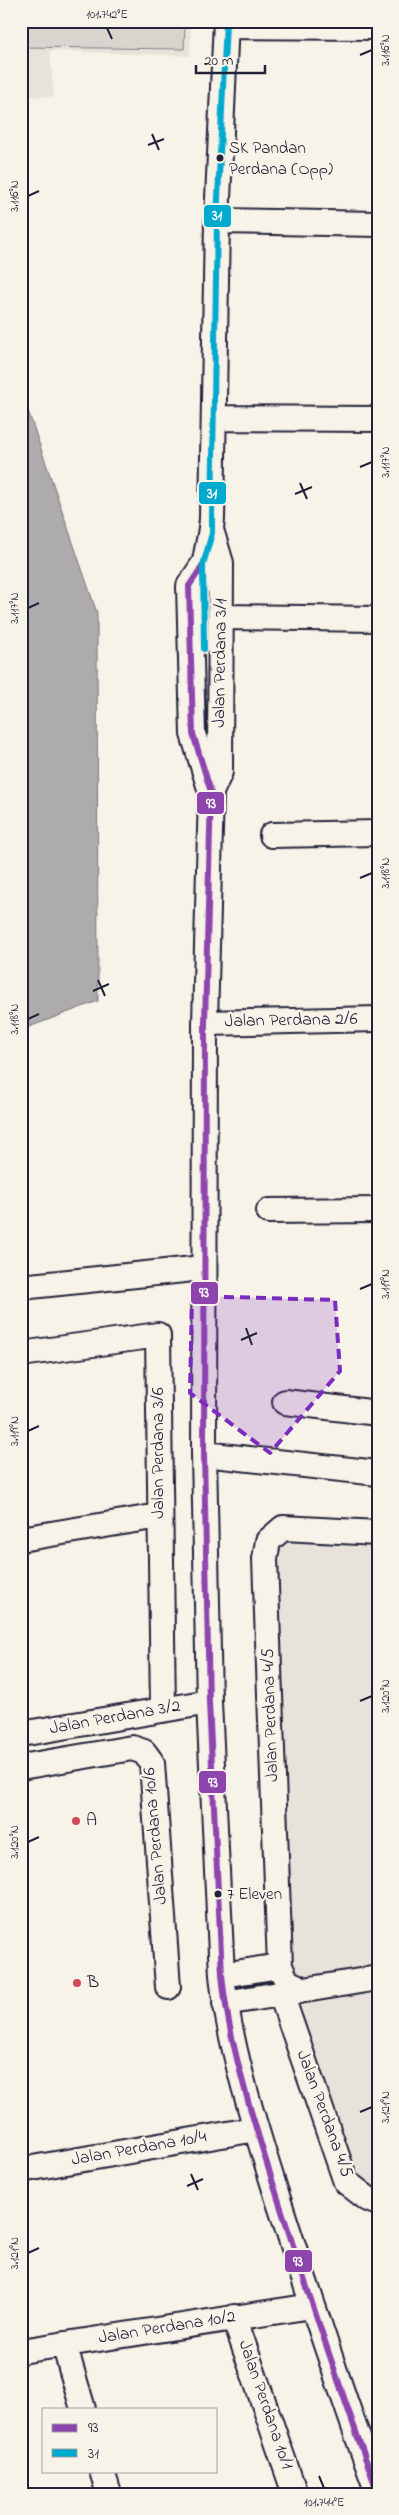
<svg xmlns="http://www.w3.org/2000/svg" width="399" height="2515" font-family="'Indie Flower',sans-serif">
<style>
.built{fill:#e7e3db}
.green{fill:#d8d5cf;stroke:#7d7c85}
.water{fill:#aeabad;stroke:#76747f}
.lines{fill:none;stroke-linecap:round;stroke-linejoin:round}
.minor-casing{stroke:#22223b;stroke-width:28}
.minor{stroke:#f7f3e8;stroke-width:24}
.bus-1-casing{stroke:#f7f3e8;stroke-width:10}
.bus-2-casing{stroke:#f7f3e8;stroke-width:10}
.bus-1{stroke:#8e44ad;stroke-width:6}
.bus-2{stroke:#00a9ce;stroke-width:6}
.marked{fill:#7b2cbf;fill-opacity:0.2;stroke:#7b2cbf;stroke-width:4;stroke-dasharray:10 6;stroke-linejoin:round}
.ticks{fill:none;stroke:#22223b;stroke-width:2}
.bus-dot{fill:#22223b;stroke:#f7f3e8;stroke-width:2}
.poi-dot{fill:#d1495b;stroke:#f7f3e8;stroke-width:2}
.labels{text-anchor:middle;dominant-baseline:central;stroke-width:4.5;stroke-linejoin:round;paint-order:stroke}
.bus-label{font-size:17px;fill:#22223b;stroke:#f7f3e8;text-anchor:start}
.street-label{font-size:18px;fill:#22223b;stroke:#f7f3e8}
.poi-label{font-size:18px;fill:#22223b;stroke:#f7f3e8;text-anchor:start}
.line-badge{stroke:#f7f3e8;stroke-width:2}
.badge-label{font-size:14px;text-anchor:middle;font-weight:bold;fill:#fff}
.neatline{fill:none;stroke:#22223b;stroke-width:2}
.ticks-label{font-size:12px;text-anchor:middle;fill:#22223b}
</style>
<rect width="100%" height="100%" fill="#f7f3e8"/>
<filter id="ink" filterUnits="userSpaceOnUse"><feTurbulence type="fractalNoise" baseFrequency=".02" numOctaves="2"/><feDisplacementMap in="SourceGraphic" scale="10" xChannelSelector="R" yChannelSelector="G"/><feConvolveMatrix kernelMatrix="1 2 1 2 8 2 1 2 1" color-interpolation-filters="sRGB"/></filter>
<g filter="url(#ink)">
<!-- built -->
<path class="built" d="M21,21h170l-1,35 -140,-5 4,46 -33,-1z
M285,1538l93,4v651l-24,-16 -61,-176 -18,-453z"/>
<!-- green -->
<path class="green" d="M21,21h164l-1,28 -163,-2z"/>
<!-- water -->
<path class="water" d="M21,390l76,223 1,388 -77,29z"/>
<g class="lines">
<defs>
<path id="minor" d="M226,26l152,1
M217,221l161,3
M215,418l163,1
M203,565l-14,21 4,148 18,58 -6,231 -1,431 5,248 13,273c7,72 34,154 56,224 32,99 64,197 100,294
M203,581c0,-22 8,-41 9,-63l5,-297 9,-200
M222,617l156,2
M211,792l9,-20 1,-209 -9,-30
M272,835l106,-2
M205,1023l173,-4
M269,1211l109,-1
M21,1287l182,-19
M21,1354l137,-19 5,375
M285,1402l93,11
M204,1454l174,19
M21,1539l138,-23
M21,1734l188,-32
M21,1767l111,-19 12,4 8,11 16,224
M222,1975l58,-9
M305,1990l-18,-8 -7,-16 -15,-407 3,-18 15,-13 95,5
M281,1994l65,188 22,17 10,4
M225,2003l153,-25
M21,2170l235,-41
M234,2317l61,177
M64,2344l19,65
M21,2351l291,-45
M102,2471l7,23"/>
</defs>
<!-- minor casing -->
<use href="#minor" class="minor-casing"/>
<!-- minor -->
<use href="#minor" class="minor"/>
<defs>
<path id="bus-1" d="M203,565l-14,21 4,148 18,58 -6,231 -1,431 5,248 13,273c7,72 34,154 56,224 32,99 64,197 100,294"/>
<path id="bus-2" d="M204,649l-1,-84 9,-32v-15l5,-297 9,-200"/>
</defs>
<!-- bus-1 casing -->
<use href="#bus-1" class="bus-1-casing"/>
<!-- bus-2 casing -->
<use href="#bus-2" class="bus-2-casing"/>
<!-- bus-1 -->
<use href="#bus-1" class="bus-1"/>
<!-- bus-2 -->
<use href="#bus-2" class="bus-2"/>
</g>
</g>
<!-- marked area -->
<path class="marked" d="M192,1296l143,4 5,71 -70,82 -80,-60z"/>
<!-- ticks -->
<path class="ticks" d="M107,28l5,11M360,55l12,-5M152,134l7,16M148,145l16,-6M28,196l11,-5M360,467l12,-5M300,483l7,16M295,494l17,-7M28,608l11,-5M360,878l12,-5M98,980l7,16M93,991l16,-7M28,1019l11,-5M360,1289l12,-5M246,1328l6,17M241,1340l16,-7M28,1431l11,-5M360,1701l12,-5M28,1842l11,-5M360,2112l12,-5M191,2174l7,16M187,2186l16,-7M28,2253l11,-5M319,2476l5,12"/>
<!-- markers -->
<g class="bus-dot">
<circle cx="220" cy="158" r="4.5"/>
<circle cx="218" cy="1894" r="4.5"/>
</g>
<g class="poi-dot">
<circle cx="76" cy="1821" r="5"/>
<circle cx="77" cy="1983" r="5"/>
</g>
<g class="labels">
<!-- bus labels -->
<g class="bus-label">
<text x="229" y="148">SK Pandan<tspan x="229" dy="21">Perdana (Opp)</tspan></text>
<text x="227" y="1894">7 Eleven</text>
</g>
<!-- street labels -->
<g class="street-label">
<text transform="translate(221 663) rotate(-89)">Jalan Perdana 3/1</text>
<text transform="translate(291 1021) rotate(-1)">Jalan Perdana 2/6</text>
<text transform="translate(159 1453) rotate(-90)">Jalan Perdana 3/6</text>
<text transform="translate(271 1715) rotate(-92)">Jalan Perdana 4/5</text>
<text transform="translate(115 1718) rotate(-10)">Jalan Perdana 3/2</text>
<text transform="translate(156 1836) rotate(-95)">Jalan Perdana 10/6</text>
<text transform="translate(324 2114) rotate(70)">Jalan Perdana 4/5</text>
<text transform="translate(139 2149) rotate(-10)">Jalan Perdana 10/4</text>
<text transform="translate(167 2328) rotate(-9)">Jalan Perdana 10/2</text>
<text transform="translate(265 2405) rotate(71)">Jalan Perdana 10/1</text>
</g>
<!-- poi labels -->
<g class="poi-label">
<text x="86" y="1821">A</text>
<text x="87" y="1983">B</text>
</g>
</g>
<g class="line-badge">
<rect x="203" y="204" width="29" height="24" rx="5" fill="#00a9ce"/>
<rect x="198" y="481" width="29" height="24" rx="5" fill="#00a9ce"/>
<rect x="196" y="791" width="29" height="24" rx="5" fill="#8e44ad"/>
<rect x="190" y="1281" width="29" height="24" rx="5" fill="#8e44ad"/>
<rect x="198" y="1770" width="29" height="24" rx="5" fill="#8e44ad"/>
<rect x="284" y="2249" width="29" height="24" rx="5" fill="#8e44ad"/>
</g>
<g class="badge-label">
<text x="217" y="220">31</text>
<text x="212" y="498">31</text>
<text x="211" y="808">93</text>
<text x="204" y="1297">93</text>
<text x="213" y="1787">93</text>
<text x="298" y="2266">93</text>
</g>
<!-- margin -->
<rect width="399" height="2515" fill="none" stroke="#f7f3e8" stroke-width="55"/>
<!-- legend -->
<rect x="42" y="2408" width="175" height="65" fill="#f7f3e8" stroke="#a29fa3"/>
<rect x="52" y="2424" width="25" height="8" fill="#8e44ad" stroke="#a29fa3"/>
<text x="88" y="2432" font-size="15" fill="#22223b">93</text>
<rect x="52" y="2449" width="25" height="8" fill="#00a9ce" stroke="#a29fa3"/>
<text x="88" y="2458" font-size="15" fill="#22223b">31</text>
<!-- scale -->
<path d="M196 65v8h69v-8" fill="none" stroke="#22223b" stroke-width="2.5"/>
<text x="204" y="65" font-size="15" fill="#22223b" stroke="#f7f3e8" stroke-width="4" paint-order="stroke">20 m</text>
<rect x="28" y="28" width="344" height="2460" class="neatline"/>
<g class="ticks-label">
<text x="107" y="18">101.742°E</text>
<text transform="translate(385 50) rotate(-90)" y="4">3.116°N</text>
<text transform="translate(14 196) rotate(-90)" y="4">3.116°N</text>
<text transform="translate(385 462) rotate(-90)" y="4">3.117°N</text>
<text transform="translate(14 608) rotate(-90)" y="4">3.117°N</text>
<text transform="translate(385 873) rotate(-90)" y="4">3.118°N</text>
<text transform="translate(14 1019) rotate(-90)" y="4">3.118°N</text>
<text transform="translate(385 1284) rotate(-90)" y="4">3.119°N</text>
<text transform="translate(14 1431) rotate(-90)" y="4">3.119°N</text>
<text transform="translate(385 1696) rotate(-90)" y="4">3.120°N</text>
<text transform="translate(14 1842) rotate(-90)" y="4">3.120°N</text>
<text transform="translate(385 2107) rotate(-90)" y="4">3.121°N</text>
<text transform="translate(14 2253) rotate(-90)" y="4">3.121°N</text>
<text x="324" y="2506">101.744°E</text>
</g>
</svg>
